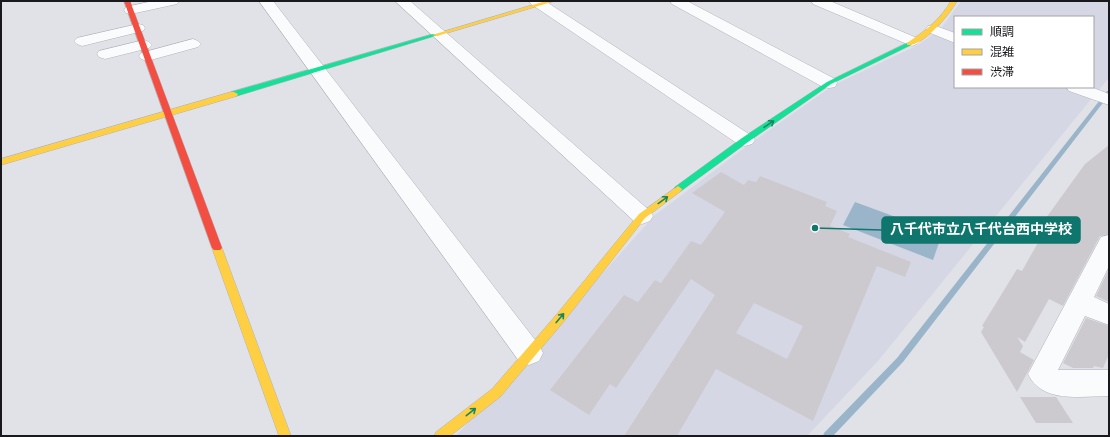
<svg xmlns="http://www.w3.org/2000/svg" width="1110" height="437" font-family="'PT Sans','Noto Sans JP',sans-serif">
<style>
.built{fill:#d6d7e5}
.water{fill:#9ab5c9}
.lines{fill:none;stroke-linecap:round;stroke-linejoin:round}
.stream{fill:#9ab5c9;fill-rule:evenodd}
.building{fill:#cccace;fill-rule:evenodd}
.street-casing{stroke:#b1b2b6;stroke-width:1}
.fast-casing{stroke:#b1b2b6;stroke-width:1}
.slow-casing{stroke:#b1b2b6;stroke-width:1}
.jam-casing{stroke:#b1b2b6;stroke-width:1}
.street{fill:#fafbfc;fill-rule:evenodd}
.fast{fill:#16e098;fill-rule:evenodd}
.slow{fill:#ffcf43;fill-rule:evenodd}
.jam{fill:#f24e42;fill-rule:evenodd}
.oneway{stroke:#178661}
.leader{fill:none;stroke:#0f766e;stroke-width:1.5}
.callout-dot{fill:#0f766e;stroke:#fff;stroke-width:1.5}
.callout{fill:#0f766e;stroke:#0f766e;stroke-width:1.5}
.callout-label{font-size:14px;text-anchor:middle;font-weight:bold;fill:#fff}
</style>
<rect width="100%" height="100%" fill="#e1e2e8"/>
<!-- built -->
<path class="built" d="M961,1h148v77l-12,14 -13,-5h9v-70h-138v17l-11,-4 -2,-3z
M938,34l17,7v46h111l26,11 -214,263 -71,75h-351l199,-221 96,-72 83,-58 84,-40 14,-10z"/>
<!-- water -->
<path class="water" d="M855,202l87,32 -9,26 -90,-35z"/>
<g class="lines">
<!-- stream -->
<path class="stream" d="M1107,91h2v4l-206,267 -70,74h-10l1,-3 73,-75z"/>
</g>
<!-- building -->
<path class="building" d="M1109,145v89l-9,2 -37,70 -14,-7 -24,43 -8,-5 6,9 -3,6 14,8 -17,32 -36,-60 3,-5 -2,-1 35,-57 5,2 18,-32 -7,-3 52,-72z
M721,172l23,13 4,-5 8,2 4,-6 67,26 -2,4 12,5 -7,15 20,8 -2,3 63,25 -6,15 -28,-11 -64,155 -97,-52 -39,67h-53l91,-141 -24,-16 -75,109 -6,-4 -21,31 -39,-25 74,-95 14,7 17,-22 6,3 30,-42 10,4 24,-33 -33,-19zM754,303l49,23 -16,33 -51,-26z
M1109,269v33l-13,-6z
M1086,318l23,8v28l-6,14 -9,-2 -1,2h-20l-10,-5z
M1020,397h36l17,26h-37z"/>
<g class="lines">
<defs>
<path id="street" d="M153,1h26l-2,3 -46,10 -5,-1 -2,-3 2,-3z
M259,1h14l266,344 4,8 -4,8 -10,4 -10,-4z
M395,1h15l240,210 3,5 -3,5 -8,3 -8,-3z
M529,1h16l207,135 3,4 -3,4 -7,2 -7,-2 -207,-140z
M670,1h17l148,78 2,4 -2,4 -6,1 -6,-1 -151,-83z
M811,1h19l87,37 3,3 -3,3 -5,2 -5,-2 -94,-40z
M138,24l5,1 2,3 -2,3 -61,15 -5,-2 -3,-3 3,-3z
M933,25l22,8v10l-27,-11 -2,-3 2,-3z
M193,39l5,2 3,3 -3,3 -51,14 -6,-2 -2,-3 2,-3z
M144,40l5,2 3,3 -3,3 -44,11 -6,-2 -2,-3 2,-3z
M1066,87h25l18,7v11l-40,-14z
M1109,235v31l-15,31 15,7v21l-24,-9 -27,54h51v26c-27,0 -67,8 -81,-22l73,-137z"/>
<path id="fast" d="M433,34l5,1 -201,61h-3l-4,-2 1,-2z
M909,42l3,2 -1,1 -80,39 -83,58 -67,49h-6l-1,-2 1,-2 67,-49 85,-56z"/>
<path id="slow" d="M546,1h9l-118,35 -5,-1z
M951,1h6c-7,13 -34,46 -50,44v-2c18,-12 33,-23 44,-42z
M231,92h3l4,2 -1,2 -236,69v-6z
M678,186l4,3 -1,2 -36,27 -80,102 -65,77 -50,39h-16l2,-4 56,-43 65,-75 82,-100z
M217,245l3,1 2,2 69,188h-12l-67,-188 2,-2z"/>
<path id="jam" d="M124,1h6l92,247 -2,2h-6l-2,-2z"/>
</defs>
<!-- street casing -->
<use href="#street" class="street-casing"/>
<!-- fast casing -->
<use href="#fast" class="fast-casing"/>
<!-- slow casing -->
<use href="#slow" class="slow-casing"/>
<!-- jam casing -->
<use href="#jam" class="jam-casing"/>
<!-- street -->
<use href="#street" class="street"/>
<!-- fast -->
<use href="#fast" class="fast"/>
<!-- slow -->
<use href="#slow" class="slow"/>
<!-- jam -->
<use href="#jam" class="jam"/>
</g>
<!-- one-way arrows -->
<defs><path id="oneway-shaft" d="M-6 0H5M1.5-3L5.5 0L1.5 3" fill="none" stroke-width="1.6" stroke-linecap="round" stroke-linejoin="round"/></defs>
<g class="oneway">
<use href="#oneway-shaft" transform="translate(769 124) rotate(-34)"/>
<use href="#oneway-shaft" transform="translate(663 200) rotate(-36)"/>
<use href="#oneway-shaft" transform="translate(560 318) rotate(-50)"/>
<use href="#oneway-shaft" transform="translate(471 412) rotate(-38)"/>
</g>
<!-- callouts -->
<path class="leader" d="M815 228L882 230"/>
<circle class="callout-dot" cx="815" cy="228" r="4"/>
<rect class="callout" x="882" y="217" width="198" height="26" rx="4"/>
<g class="callout-label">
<text x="981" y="234">八千代市立八千代台西中学校</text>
</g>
<!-- border -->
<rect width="1110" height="437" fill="none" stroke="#19191d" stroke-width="4"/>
<!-- legend -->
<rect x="954" y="16" width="140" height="72" fill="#ffffff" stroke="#a3a3a5"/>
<rect x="962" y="29" width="20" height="6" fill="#16e098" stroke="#a3a3a5"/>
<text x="990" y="36" font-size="12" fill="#19191d">順調</text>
<rect x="962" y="49" width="20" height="6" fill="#ffcf43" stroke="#a3a3a5"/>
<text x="990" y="56" font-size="12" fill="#19191d">混雑</text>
<rect x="962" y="69" width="20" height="6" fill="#f24e42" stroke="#a3a3a5"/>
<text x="990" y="76" font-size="12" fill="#19191d">渋滞</text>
</svg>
